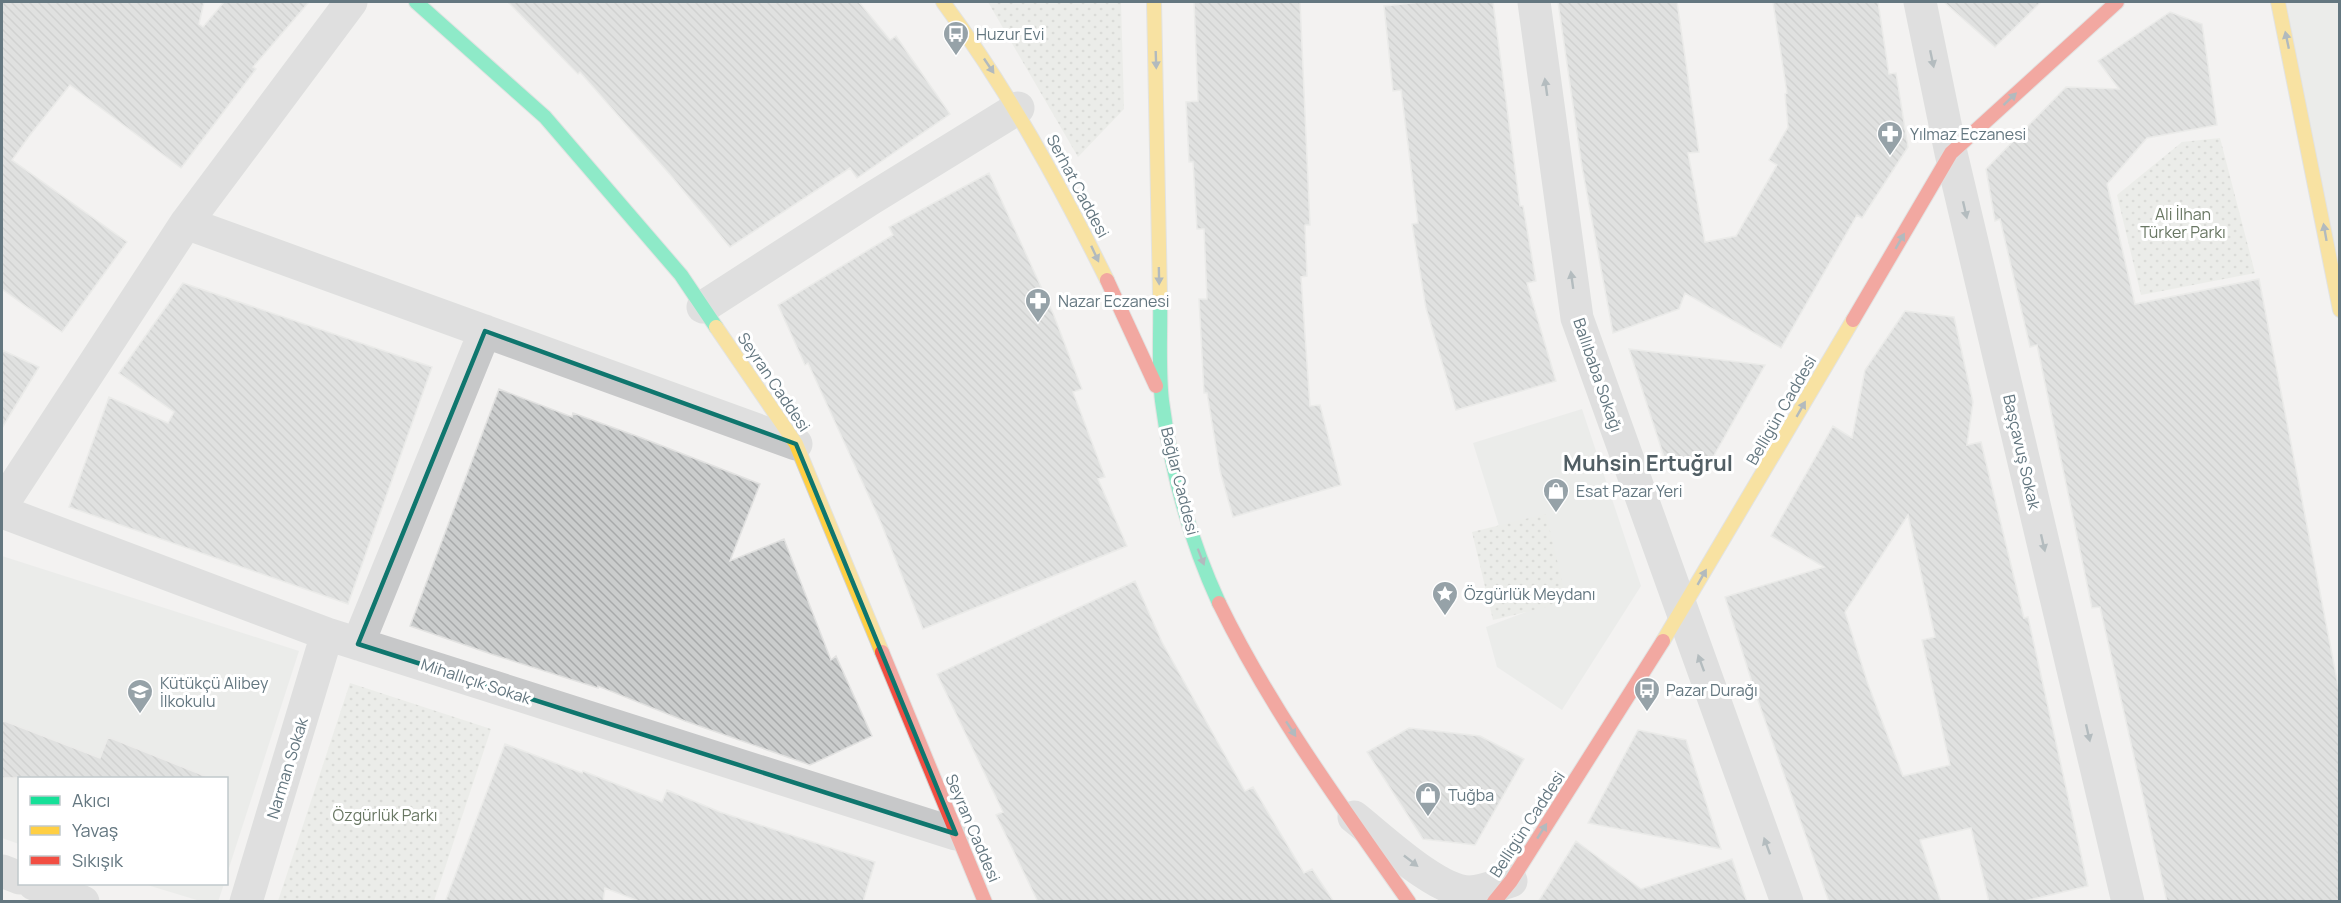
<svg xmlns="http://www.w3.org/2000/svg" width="2341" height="903" font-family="Manrope,sans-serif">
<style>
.built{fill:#e3e4e3}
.park{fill:url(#park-dots)}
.building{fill:url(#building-back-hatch);stroke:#e2e2e1;stroke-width:1.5;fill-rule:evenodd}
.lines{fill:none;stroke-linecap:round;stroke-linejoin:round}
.fast-casing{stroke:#cfd0d1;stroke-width:16}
.slow-casing{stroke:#cfd0d1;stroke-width:16}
.jam-casing{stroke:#cfd0d1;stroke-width:16}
.street{stroke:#c7c8c9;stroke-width:33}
.fast{stroke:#16e098;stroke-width:14}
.slow{stroke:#ffcf43;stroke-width:14}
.jam{stroke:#f24e42;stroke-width:14}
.oneway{fill:#647780}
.oneway2{fill:#697b84}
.marked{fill:none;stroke:#0f766e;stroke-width:4.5;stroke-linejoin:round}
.labels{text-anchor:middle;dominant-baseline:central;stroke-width:6;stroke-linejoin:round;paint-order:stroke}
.poi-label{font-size:16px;fill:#647780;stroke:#fff;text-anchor:start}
.street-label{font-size:16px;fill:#647780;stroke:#fff}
.park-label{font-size:16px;fill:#697763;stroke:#fff}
.district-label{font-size:22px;font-weight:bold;fill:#525f65;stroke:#fff}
</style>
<defs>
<pattern id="park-dots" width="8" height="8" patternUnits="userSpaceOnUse" patternTransform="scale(1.5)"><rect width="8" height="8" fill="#e3e5df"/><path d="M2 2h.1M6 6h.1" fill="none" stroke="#bcbeba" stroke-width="1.8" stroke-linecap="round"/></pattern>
<pattern id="building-back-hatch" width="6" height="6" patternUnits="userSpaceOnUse" patternTransform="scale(1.5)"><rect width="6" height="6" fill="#cacccc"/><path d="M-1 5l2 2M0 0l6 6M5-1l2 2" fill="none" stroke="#a8aaab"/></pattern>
</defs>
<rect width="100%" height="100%" fill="#f3f2f1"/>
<!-- built -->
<path class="built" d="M2278,2h61v308z
M1582,409l59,177 -79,124 -65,-43 -11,-40 40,-15 -53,-169z
M2,556l297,95 -72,223 -1,-96h-206l-1,66 -17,-6z
M144,884h80l-6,18 -18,-1z"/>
<!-- park -->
<path class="park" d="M988,2h133l3,107 -46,48z
M2220,138l35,135 -114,22 -24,-100 65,-53z
M1546,514l21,88 -74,18 -21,-88z
M350,683l141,46 -57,172h-156z"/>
<!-- building -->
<path class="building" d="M2,2h202l-5,22 4,3 21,-25h85l-56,65 3,2 -75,99 -111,-83 -40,50 -18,25 115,82 -65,90 -60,-43z
M508,2h351l31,38 6,-4 54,78 -93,64 -7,-10 -120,79 -57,-69 -93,-106 -2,2z
M1194,2h106l10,223h-5l2,51 -6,1 9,129 10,-1 21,80 -108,32 -13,-46 -13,-78h-3l-5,-94h8l-3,-70h-7l-4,-67h-4l-3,-60 12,-1z
M1421,2h72l27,204h3l13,75 -9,2 29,98 -100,29 -30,-102 -14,-84 6,-1 -17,-133 -8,1 -9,-85z
M1558,2h119l22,150 -11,1 17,89 31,-6 41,-71 -8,-5 19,-33 -3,-33 2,-1 -14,-91h105l11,72 7,-1 12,74 -46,71 -5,-3 -76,133 -96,-55 -6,16 -66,24 -31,-166z
M1944,2h97l-46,45z
M2170,12l32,12 15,101 -70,13 -40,46 28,120 124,-25 81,416v207h-173l-67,-295 -8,1 -55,-263 -7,2 -30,-128 -5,2 -9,-52 80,-82 53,2 -21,-28z
M989,173l64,140 29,76 -9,3 32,85 -7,2 29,67 -204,83 -42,-106 -73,-160 -3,2 -27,-60 115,-70 -4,-8z
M183,283l249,84 -84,237 -279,-97 40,-110 59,26 6,-11 -55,-39z
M1905,311l49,6 19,85 -6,43 14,-3 43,176 4,-1 60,269 -67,16h-32l-18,-74 -51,12 21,62h-112l-73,-207 -31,-98 99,-30 -53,-31 62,-110 19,12 13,-68zM1908,515l27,122 -13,3 28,125 -47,11 -35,-92 -23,-72z
M1629,349l136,16 -53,94 -48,-2z
M2,350l37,17 -37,61z
M499,389l73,28 1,-4 69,25 118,46 -30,77 54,-22 47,121 5,-4 36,80 -62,29 -125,-44 -87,-35v2l-104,-33 -84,-29z
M1135,581l27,61 83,149 8,-4 51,86 8,-4 22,33h-296l-42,-87 7,-3 -66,-138z
M2,720l98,38 8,-21 102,41h-208z
M1409,728l71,8 44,23 -49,86 -52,-6 -56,-87z
M1638,730l48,10 35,109 -133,-26z
M505,744l77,29 1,-2 79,31 5,-12 53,22 155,50 -12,40h-222l-36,-14 -2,14h-158z
M1576,841l65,48 91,-30 15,43h-209z"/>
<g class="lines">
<defs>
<path id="fast" d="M416,2l129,115 136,158 35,52
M1160,296c1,34 -2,71 2,105 9,69 28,139 57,202"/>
<path id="slow" d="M943,2c65,88 116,181 164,278
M1154,2l6,294
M2278,2l62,308
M716,327l80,117 86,208
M1663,641l190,-321"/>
<path id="jam" d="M1107,280l49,106
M1853,320l98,-167 166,-151
M1219,603c52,107 122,202 190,299
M882,652l103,250
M1494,902l17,-21 152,-240"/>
</defs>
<!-- fast casing -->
<use href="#fast" class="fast-casing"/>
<!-- slow casing -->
<use href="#slow" class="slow-casing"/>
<!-- jam casing -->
<use href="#jam" class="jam-casing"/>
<!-- street -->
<path class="street" d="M1534,2l43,316 210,584
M1920,2l31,151 177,749
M186,223l610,221
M703,307l166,-107 149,-92
M2,505l184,-282 165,-221
M2,512l325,122 629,200
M358,644l127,-313
M1354,817c27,21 83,75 116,75 14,-1 28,-7 41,-11
M2,871l18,7
M34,884l49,18
M246,902l81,-268"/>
<!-- fast -->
<use href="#fast" class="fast"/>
<!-- slow -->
<use href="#slow" class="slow"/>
<!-- jam -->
<use href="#jam" class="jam"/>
</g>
<!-- one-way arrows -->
<defs><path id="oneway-solid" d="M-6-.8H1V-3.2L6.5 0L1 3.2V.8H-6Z" transform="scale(1.5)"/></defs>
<g class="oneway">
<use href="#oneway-solid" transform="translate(2287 40) rotate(-102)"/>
<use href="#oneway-solid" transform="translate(1156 60) rotate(88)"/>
<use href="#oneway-solid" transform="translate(989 66) rotate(56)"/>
<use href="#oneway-solid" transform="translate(2010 99) rotate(-43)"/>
<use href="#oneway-solid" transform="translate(2325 232) rotate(-100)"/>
<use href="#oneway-solid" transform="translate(1900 241) rotate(-60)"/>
<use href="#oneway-solid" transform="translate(1095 254) rotate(65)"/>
<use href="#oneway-solid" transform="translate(1159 276) rotate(89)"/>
<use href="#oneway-solid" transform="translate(1801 409) rotate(-60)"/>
<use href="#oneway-solid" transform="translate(1201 557) rotate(69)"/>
<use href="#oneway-solid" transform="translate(1702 577) rotate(-60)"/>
<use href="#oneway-solid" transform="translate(1291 729) rotate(57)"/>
<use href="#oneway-solid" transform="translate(1542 831) rotate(-58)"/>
</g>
<g class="oneway2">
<use href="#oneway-solid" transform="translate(1932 59) rotate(78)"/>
<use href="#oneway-solid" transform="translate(1546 87) rotate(-98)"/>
<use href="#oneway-solid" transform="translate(1965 210) rotate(77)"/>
<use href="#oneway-solid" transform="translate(1572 280) rotate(-98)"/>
<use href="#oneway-solid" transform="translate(2043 543) rotate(77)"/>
<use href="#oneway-solid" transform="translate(1701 663) rotate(-110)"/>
<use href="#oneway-solid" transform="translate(2088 733) rotate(77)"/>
<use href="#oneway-solid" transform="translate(1767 846) rotate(-110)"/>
<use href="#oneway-solid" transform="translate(1411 861) rotate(38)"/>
</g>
<!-- marked area -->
<path d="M0 0H2341V903H0ZM485,331l311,113 160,390 -598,-190z" fill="#f3f2f1" fill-opacity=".55" fill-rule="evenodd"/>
<path class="marked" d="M485,331l311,113 160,390 -598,-190z"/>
<!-- icons -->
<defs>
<symbol id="bus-pin" viewBox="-11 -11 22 30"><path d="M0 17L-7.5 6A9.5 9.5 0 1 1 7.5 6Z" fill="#96a2a8" stroke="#fff"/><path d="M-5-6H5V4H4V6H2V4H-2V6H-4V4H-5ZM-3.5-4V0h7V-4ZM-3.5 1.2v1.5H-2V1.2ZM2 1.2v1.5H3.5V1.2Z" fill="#fff"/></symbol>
<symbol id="pharmacy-pin" viewBox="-11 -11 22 30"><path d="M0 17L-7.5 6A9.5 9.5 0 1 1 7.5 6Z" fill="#96a2a8" stroke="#fff"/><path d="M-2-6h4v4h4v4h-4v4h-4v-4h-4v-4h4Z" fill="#fff"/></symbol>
<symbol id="shop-pin" viewBox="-11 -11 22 30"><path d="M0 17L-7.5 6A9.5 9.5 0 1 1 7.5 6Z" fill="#96a2a8" stroke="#fff"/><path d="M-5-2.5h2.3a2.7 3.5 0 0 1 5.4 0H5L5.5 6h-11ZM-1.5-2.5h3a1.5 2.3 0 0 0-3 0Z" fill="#fff"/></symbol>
<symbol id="sight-pin" viewBox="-11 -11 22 30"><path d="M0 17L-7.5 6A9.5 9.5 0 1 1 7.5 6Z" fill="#96a2a8" stroke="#fff"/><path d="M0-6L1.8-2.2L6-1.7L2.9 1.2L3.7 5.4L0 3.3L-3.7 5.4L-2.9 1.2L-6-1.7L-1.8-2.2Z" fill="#fff"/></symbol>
<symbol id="school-pin" viewBox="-11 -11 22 30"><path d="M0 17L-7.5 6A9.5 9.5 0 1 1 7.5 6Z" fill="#96a2a8" stroke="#fff"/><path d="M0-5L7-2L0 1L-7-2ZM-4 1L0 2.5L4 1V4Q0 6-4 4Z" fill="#fff"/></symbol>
</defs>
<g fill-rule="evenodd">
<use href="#bus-pin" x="941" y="19" width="30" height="40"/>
<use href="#pharmacy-pin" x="1875" y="119" width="30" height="40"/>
<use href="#pharmacy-pin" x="1023" y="286" width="30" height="40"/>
<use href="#shop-pin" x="1541" y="476" width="30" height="40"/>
<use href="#sight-pin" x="1430" y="579" width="30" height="40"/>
<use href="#bus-pin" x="1632" y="675" width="30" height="40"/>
<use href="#school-pin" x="125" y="677" width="30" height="40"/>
<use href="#shop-pin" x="1413" y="780" width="30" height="40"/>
</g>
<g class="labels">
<!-- poi labels -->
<g class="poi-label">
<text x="976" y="34">Huzur Evi</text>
<text x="1910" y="134">Yılmaz Eczanesi</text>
<text x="1058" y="301">Nazar Eczanesi</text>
<text x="1576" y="491">Esat Pazar Yeri</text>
<text x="1464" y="594">Özgürlük Meydanı</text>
<text x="160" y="683">Kütükçü Alibey<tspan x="160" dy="18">İlkokulu</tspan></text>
<text x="1666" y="690">Pazar Durağı</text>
<text x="1448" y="795">Tuğba</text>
</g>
<!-- street labels -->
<g class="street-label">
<text transform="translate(1078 186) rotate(62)">Serhat Caddesi</text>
<text transform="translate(1598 375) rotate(71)">Ballıbaba Sokağı</text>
<text transform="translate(774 382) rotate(56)">Seyran Caddesi</text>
<text transform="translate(1781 410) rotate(-60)">Belligün Caddesi</text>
<text transform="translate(2022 452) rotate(77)">Başçavuş Sokak</text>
<text transform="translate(1180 481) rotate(76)">Bağlar Caddesi</text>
<text transform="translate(476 681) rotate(18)">Mihallıçık Sokak</text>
<text transform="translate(287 768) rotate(-73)">Narman Sokak</text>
<text transform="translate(1527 824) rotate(-57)">Belligün Caddesi</text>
<text transform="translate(973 828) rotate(67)">Seyran Caddesi</text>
</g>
<!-- park labels -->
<g class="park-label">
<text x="2183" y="214">Ali İlhan<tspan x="2183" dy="18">Türker Parkı</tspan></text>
<text x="385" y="815">Özgürlük Parkı</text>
</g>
<!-- district labels -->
<g class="district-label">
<text x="1648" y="463">Muhsin Ertuğrul</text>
</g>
</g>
<!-- border -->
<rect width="2341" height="903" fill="none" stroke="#647780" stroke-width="6"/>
<!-- legend -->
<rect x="18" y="777" width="210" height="108" fill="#ffffff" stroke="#c1c9cc" stroke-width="1.5"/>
<rect x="30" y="796" width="30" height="9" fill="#16e098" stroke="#c1c9cc" stroke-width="1.5"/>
<text x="72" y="807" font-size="18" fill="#647780">Akıcı</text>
<rect x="30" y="826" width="30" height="9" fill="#ffcf43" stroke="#c1c9cc" stroke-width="1.5"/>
<text x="72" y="837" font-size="18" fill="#647780">Yavaş</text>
<rect x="30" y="856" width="30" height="9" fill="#f24e42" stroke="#c1c9cc" stroke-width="1.5"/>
<text x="72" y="867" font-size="18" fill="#647780">Sıkışık</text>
</svg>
